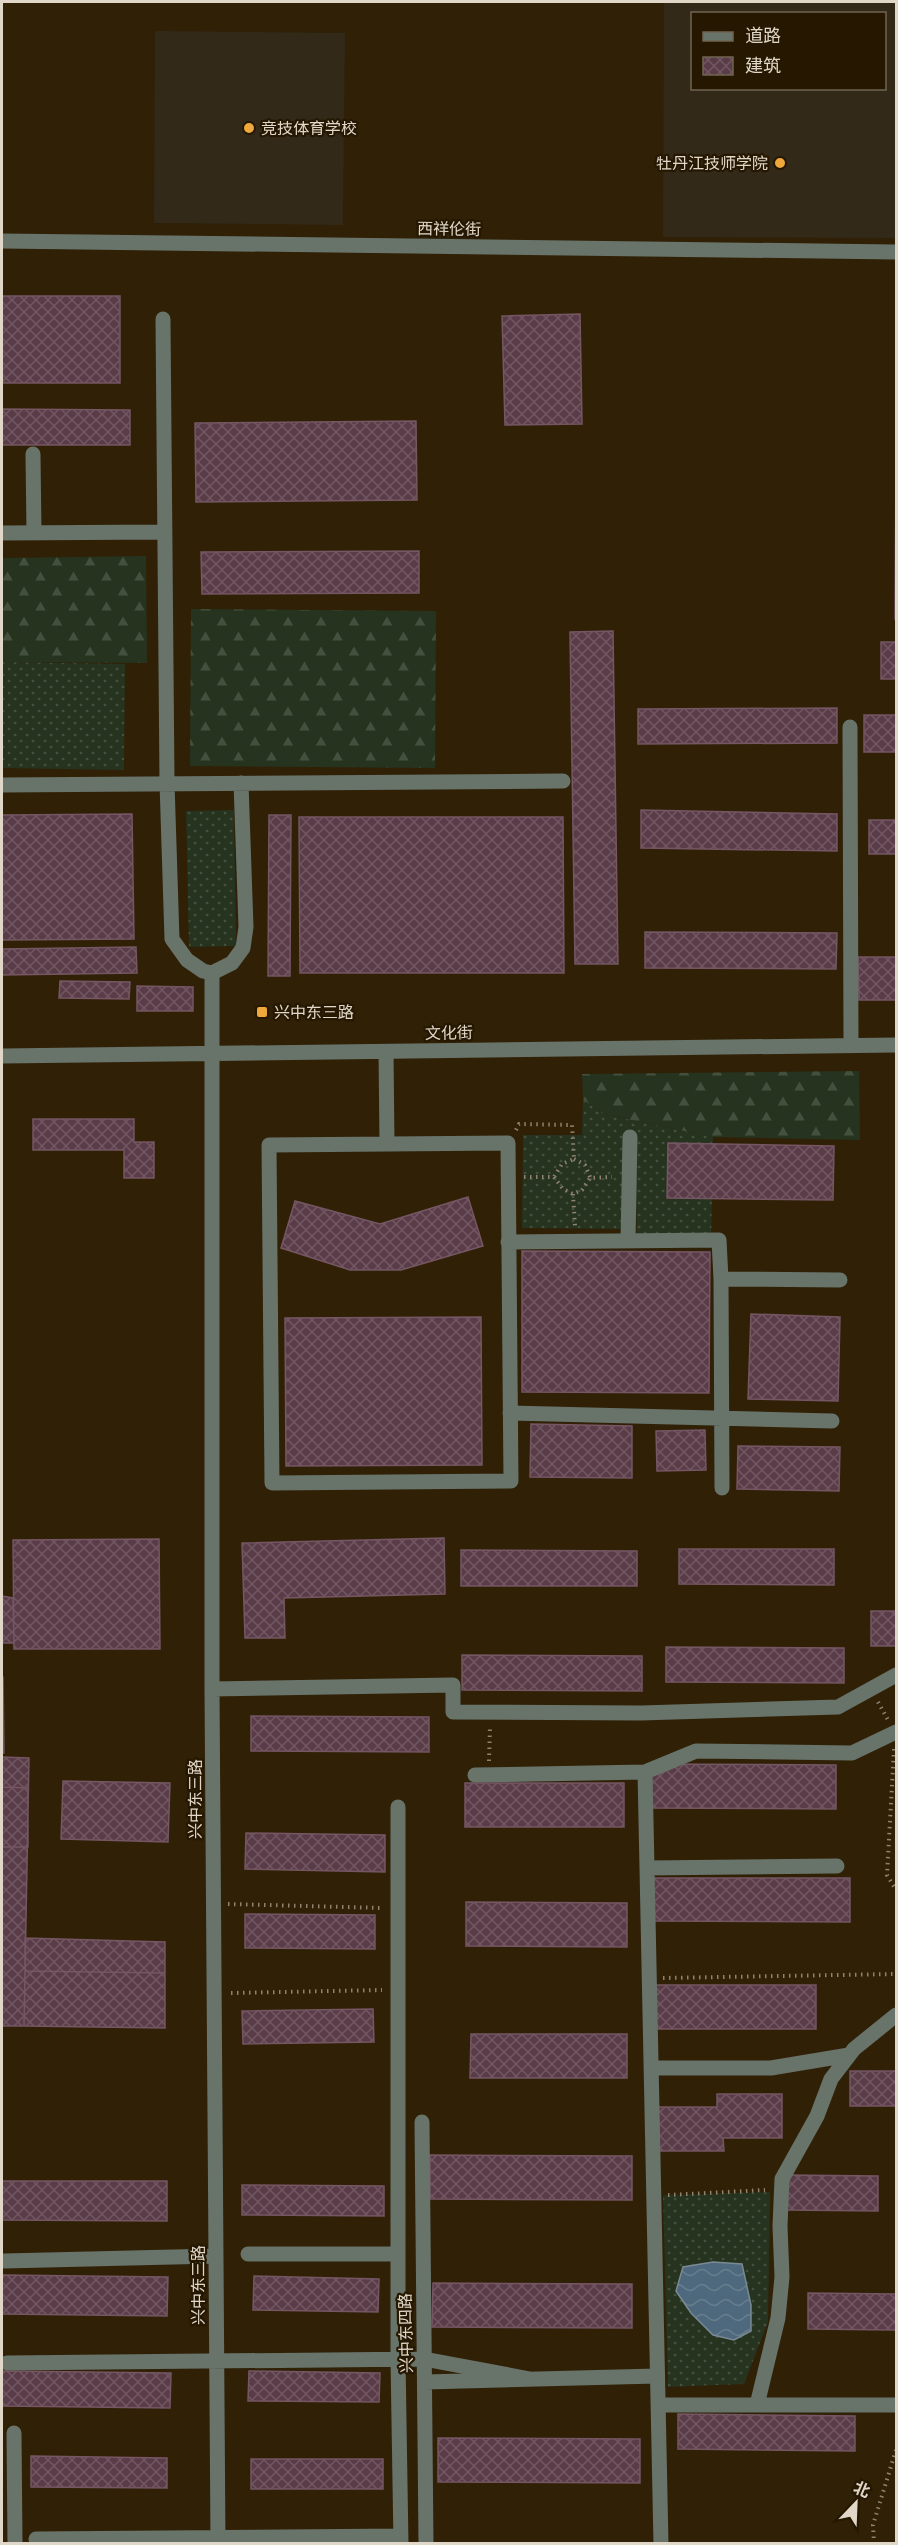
<svg xmlns="http://www.w3.org/2000/svg" width="898" height="2545" font-family="Raleway,'Noto Sans SC',sans-serif">
<style>
.education{fill:#322919;fill-rule:evenodd}
.grass{fill:url(#grass-dots)}
.forest{fill:url(#forest-firs)}
.water{fill:url(#water-waves);stroke:#7a8a94;stroke-width:1.5}
.building{fill:url(#building-cross-hatch);stroke:#755663;stroke-width:1.5}
.lines{fill:none;stroke-linecap:round;stroke-linejoin:round}
.path{stroke:#8f836f;stroke-width:4;stroke-dasharray:1.5 4.5;stroke-linecap:butt}
.minor{stroke:#68736a;stroke-width:15}
.poi-dot{fill:#eea83c;stroke:#251700;stroke-width:2}
.labels{text-anchor:middle;dominant-baseline:central;stroke-width:4.5;stroke-linejoin:round;paint-order:stroke}
.poi-label{font-size:16px;fill:#e0d7c8;stroke:#251700;text-anchor:start}
.street-label{font-size:16px;fill:#e0d7c8;stroke:#251700}
</style>
<defs>
<pattern id="grass-dots" width="8" height="8" patternUnits="userSpaceOnUse" patternTransform="scale(1.5)"><rect width="8" height="8" fill="#25331f"/><path d="M2 2h.1M6 6h.1" fill="none" stroke="#44503e" stroke-width="1.8" stroke-linecap="round"/></pattern>
<pattern id="forest-firs" width="22" height="20" patternUnits="userSpaceOnUse" patternTransform="scale(1.5)"><rect width="22" height="20" fill="#25331f"/><path d="M5 1l3.5 6h-7zM16 11l3.5 6h-7z" fill="#44503e"/></pattern>
<pattern id="water-waves" width="16" height="10" patternUnits="userSpaceOnUse" patternTransform="scale(1.5)"><rect width="16" height="10" fill="#4e697d"/><path d="M0 5q4-4 8 0t8 0" fill="none" stroke="#677e8e"/></pattern>
<pattern id="building-cross-hatch" width="8" height="8" patternUnits="userSpaceOnUse" patternTransform="scale(1.5)"><rect width="8" height="8" fill="#5a3c49"/><path d="M0 0l8 8M0 8l8-8" fill="none" stroke="#715762"/></pattern>
</defs>
<rect width="100%" height="100%" fill="#2f2006"/>
<!-- education -->
<path class="education" d="M664,2h232v236l-233,-1zM692,14h192v74h-192z
M155,31l190,2 -2,192 -189,-2z"/>
<!-- grass -->
<path class="grass" d="M2,662l123,2 -1,106 -122,-2z
M234,810l2,136 -47,1 -3,-136z
M583,1099l20,15 110,23 -2,109 -74,-2 -2,-107 -12,92 -101,-1 1,-93h59z
M770,2192l-2,130 -24,62 -76,3 -5,-192z"/>
<!-- forest -->
<path class="forest" d="M146,556l1,107 -145,-1v-104z
M191,609l245,2 -1,157 -245,-2z
M859,1071l1,69 -147,-3 -110,-23 -20,-15 -1,-25z"/>
<!-- water -->
<path class="water" d="M713,2262l29,2 9,41v26l-17,9 -21,-5 -22,-22 -15,-22 7,-24z"/>
<!-- building -->
<path class="building" d="M2,296h118v87h-118z
M580,314l2,110 -77,1 -3,-109z
M2,409l128,1v35h-128z
M416,421l1,79 -221,2 -1,-79z
M896,469v150h-1z
M419,551v42l-217,1 -1,-42z
M613,631l5,333h-43l-5,-332z
M881,642h15v37h-15z
M837,708v35l-199,1v-35z
M864,715h32v37h-32z
M641,810l196,4v37l-196,-3z
M132,814l2,125 -132,1v-125z
M269,815h22l-1,161h-22z
M299,817h264l1,156h-264z
M869,820h27v34h-27z
M645,932l192,1 -1,36 -191,-1z
M136,947l1,26 -135,2v-26z
M858,957h38v43h-37z
M60,981l70,1 -1,17 -70,-1z
M137,986l56,1v24h-56z
M33,1119h101v23h20v36h-30v-28h-91z
M668,1143l166,3 -1,54 -166,-2z
M468,1197l15,49 -82,24h-51l-69,-22 14,-47 85,23z
M522,1251l188,1 -1,141 -187,-1z
M751,1314l89,3 -2,84 -90,-2z
M481,1317l1,148 -196,1 -1,-148z
M531,1424l101,2v52l-102,-1z
M705,1430l1,40 -49,1 -1,-40z
M738,1446l102,1 -1,44 -102,-2z
M444,1538l1,56 -161,4 1,40h-40l-3,-95z
M159,1539l1,110h-146l-1,-109z
M679,1549h155v36l-155,-1z
M461,1550l176,1v35h-176z
M2,1596l11,2 1,45h-12z
M871,1611h25v35h-25z
M666,1647l178,1v35l-178,-1z
M462,1655l180,1v35l-180,-1z
M2,1677h1l1,76h-2z
M251,1716l178,1v35l-178,-1z
M2,1757l27,1 -5,268h-22z
M647,1764l189,1v44l-190,-1z
M63,1781l107,2 -2,59 -107,-3z
M465,1783h159v44h-159z
M2,1787l26,1v59h-26z
M246,1833l139,2v37l-140,-3z
M651,1878h199v44l-198,-1z
M466,1902l161,1v44l-161,-1z
M245,1914l130,1v34l-130,-1z
M25,1938l140,4v31l-140,-2z
M25,1971l140,2v55l-141,-2z
M652,1985h164v44h-164z
M373,2009l1,33 -131,2 -1,-33z
M471,2034h156v44h-157z
M850,2071h46v35h-46z
M717,2094h65v44h-59l1,13h-65l-1,-44h59z
M430,2155l202,1v44l-202,-1z
M788,2175l90,1v35l-91,-1z
M2,2181h165v40l-165,-1z
M242,2185l142,1v30l-142,-1z
M2,2275l166,2 -1,39 -165,-2z
M254,2276l125,3 -1,33 -125,-2z
M433,2283l199,1v44l-200,-1z
M808,2293l88,1v36l-88,-1z
M2,2371l169,2 -1,35 -168,-2z
M249,2371l131,2 -1,29 -131,-1z
M678,2414l177,2v35l-177,-2z
M438,2438l202,1v44l-202,-1z
M31,2456l136,2v30l-136,-1z
M251,2459h132v30h-132z"/>
<g class="lines">
<!-- path -->
<path class="path" d="M516,1130l3,-6 53,1 2,34 -12,5 -8,13
M574,1159l11,6 5,12
M524,1177h30l9,12 10,5 9,-4 8,-12 22,-1
M573,1194l2,32
M878,1702l10,18
M894,1749l-7,126 9,15
M489,1761l1,-35
M228,1904l154,4
M663,1978l233,-4
M231,1993l151,-3
M668,2195l97,-5
M874,2544l-1,-19 23,-75"/>
<!-- minor -->
<path class="minor" d="M2,241l894,11
M163,319l4,464 5,156 15,21 16,11 9,2 20,-10 11,-15 3,-21 -5,-144
M33,454l1,79
M2,533l162,-1
M850,727l1,318
M2,785l561,-4
M212,973v716l6,855
M386,1052l1,92
M2,1056l894,-11
M508,1143l3,338 -239,2 -3,-338z
M628,1241l2,-104
M508,1242l211,-2 2,39
M510,1413l322,8
M722,1488l-1,-209 119,1
M212,1689l241,-4v27l188,1 197,-6 58,-32
M645,1772l51,-21 156,2 44,-21
M475,1775l170,-3 16,772
M398,1807v552l3,185
M647,1868l190,-2
M651,2068h120l78,-13
M422,2122l4,422
M248,2254h150
M4,2261l212,-5
M7,2363l417,-4 106,20
M425,2382l232,-6
M658,2405h238
M757,2405l21,-87 4,-41 -2,-51 2,-47 35,-63 14,-37 23,-30 42,-34
M14,2433l1,111
M36,2539l365,-3"/>
</g>
<!-- markers -->
<g class="poi-dot">
<circle cx="249" cy="128" r="6"/>
<circle cx="780" cy="163" r="6"/>
<rect x="256" y="1006" width="12" height="12" rx="3"/>
</g>
<g class="labels">
<!-- poi labels -->
<g class="poi-label">
<text x="261" y="128">竞技体育学校</text>
<text x="768" y="163" text-anchor="end">牡丹江技师学院</text>
<text x="274" y="1012">兴中东三路</text>
</g>
<!-- street labels -->
<g class="street-label">
<text transform="translate(449 229) rotate(1)">西祥伦街</text>
<text transform="translate(449 1033) rotate(-1)">文化街</text>
<text transform="translate(195 1799) rotate(-90)">兴中东三路</text>
<text transform="translate(198 2285) rotate(-90)">兴中东三路</text>
<text transform="translate(406 2333) rotate(-91)">兴中东四路</text>
</g>
</g>
<!-- border -->
<rect width="898" height="2545" fill="none" stroke="#e0d7c8" stroke-width="6"/>
<!-- legend -->
<rect x="691" y="12" width="195" height="78" fill="#251700" stroke="#706450" stroke-width="1.5"/>
<rect x="703" y="32" width="30" height="9" fill="#68736a" stroke="#706450" stroke-width="1.5"/>
<text x="745" y="42" font-size="18" fill="#e0d7c8">道路</text>
<rect x="703" y="57" width="30" height="18" fill="url(#building-cross-hatch)" stroke="#706450" stroke-width="1.5"/>
<text x="745" y="72" font-size="18" fill="#e0d7c8">建筑</text>
<!-- north arrow -->
<g transform="translate(856 2503) rotate(23)" stroke="#251700" stroke-width="4.5" paint-order="stroke">
<path d="M0-4.5L10 22L0 15L-10 22Z" fill="#e0d7c8"/>
<text y="-9" font-size="16" font-weight="bold" text-anchor="middle" fill="#e0d7c8">北</text>
</g>
</svg>
